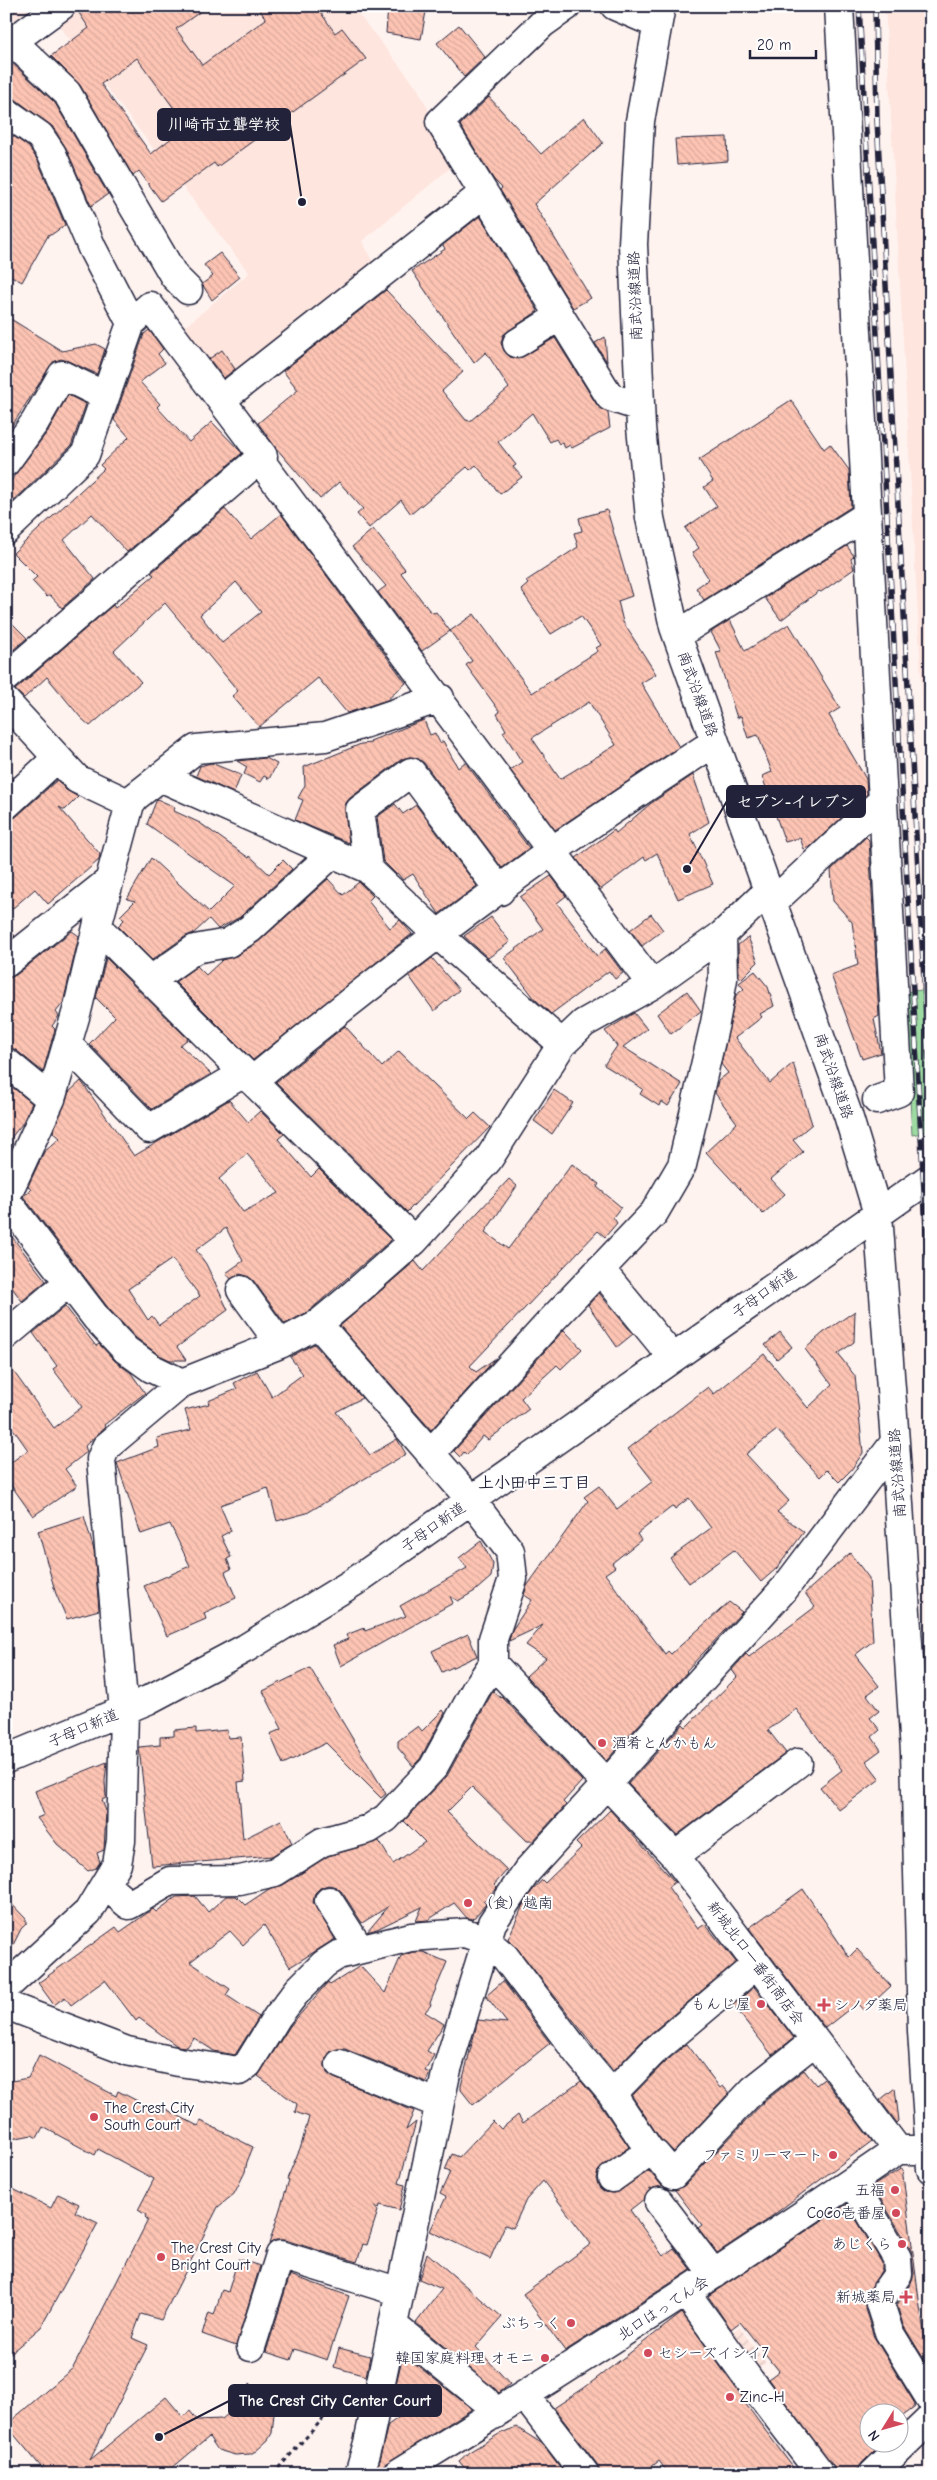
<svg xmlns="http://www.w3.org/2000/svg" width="937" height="2480" font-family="'Comic Neue','Klee One',sans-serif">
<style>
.built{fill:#fee5de}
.industrial{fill:url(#industrial-furrows)}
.park{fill:#9ddaa1;stroke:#607e6e}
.building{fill:url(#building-back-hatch);stroke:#22223b;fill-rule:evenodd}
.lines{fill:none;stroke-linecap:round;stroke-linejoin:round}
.minor-casing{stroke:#22223b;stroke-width:31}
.path{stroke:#22223b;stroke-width:3;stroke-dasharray:4 4;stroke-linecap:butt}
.minor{stroke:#fff;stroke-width:28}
.rail-casing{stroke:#22223b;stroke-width:5.5}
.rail{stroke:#fff;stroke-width:4;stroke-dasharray:11;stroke-linecap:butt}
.poi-dot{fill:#d1495b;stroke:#fff;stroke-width:2}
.labels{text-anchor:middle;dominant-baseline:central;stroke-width:4;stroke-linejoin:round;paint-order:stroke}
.street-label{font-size:15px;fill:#22223b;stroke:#fff}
.poi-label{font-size:15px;fill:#22223b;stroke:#fff;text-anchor:end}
.neighbourhood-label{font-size:16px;font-weight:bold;fill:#22223b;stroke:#fff}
.leader{fill:none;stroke:#22223b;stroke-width:2}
.callout-dot{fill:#22223b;stroke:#fff;stroke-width:2}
.callout{fill:#22223b;stroke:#22223b;stroke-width:2}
.callout-label{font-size:16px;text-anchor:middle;font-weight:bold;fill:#fff}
</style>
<defs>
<pattern id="industrial-furrows" width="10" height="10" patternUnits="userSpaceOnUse" patternTransform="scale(1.25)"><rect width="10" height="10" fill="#fee5de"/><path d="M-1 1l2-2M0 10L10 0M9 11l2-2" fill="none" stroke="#d9c4bf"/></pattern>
<pattern id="building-back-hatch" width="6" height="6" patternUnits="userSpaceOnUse" patternTransform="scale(1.25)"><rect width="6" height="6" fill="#fdc4b3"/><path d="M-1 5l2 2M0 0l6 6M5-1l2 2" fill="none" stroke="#d9a89b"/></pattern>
</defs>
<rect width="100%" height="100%" fill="#fff3f0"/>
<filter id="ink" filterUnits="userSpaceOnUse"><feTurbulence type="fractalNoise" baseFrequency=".02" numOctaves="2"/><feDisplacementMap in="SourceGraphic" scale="10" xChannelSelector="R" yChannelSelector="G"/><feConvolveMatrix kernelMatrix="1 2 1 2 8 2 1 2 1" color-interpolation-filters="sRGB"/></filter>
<g filter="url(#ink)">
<!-- built -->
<path class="built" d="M80,6h272l66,83 37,75 -93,77 12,24 -148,117 -8,1 -38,-52 69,-58 -192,-250z
M885,6h46v855z"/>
<!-- industrial -->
<path class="industrial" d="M6,6h27l-27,20z
M739,2327l27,36 -14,10 -27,-36z"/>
<!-- park -->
<path class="park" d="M931,989v142l-19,4 -8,-143z"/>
<!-- building -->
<path class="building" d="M88,6h120l-32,23 26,36 64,-46 -9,-13h59l19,27 7,-5 24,31 -149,108 -3,-4 -53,38 -22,-30 -6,5 -53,-91 -29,-29 38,-28 -10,-15zM137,58l50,68 -36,28 -50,-70z
M388,6h39l-6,33 -35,-6z
M459,25l26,32 -21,20 -27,-34z
M6,61h4l45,42 53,91 -17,12 -25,-58 -13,-21 -38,-28 -9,-2z
M489,97l52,57 43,-37 19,26 -69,61 57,94 -18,10 -73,-118 2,-2 -8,-8 -34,-55z
M6,131l23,16 9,14 27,64 -14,10 -2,-1 -27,48 -16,-9z
M727,137l1,24 -51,4 -2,-26z
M480,216l58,95 -35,24 -2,8 3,8 6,6 8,2 37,-21 42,67 11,8 2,15 -38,20 -2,-3 -5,3 -3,-6 -3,2 -3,-5 -6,3 -18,-29 -34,29 18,23 -3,2 9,10 -22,17 -24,-29 -6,5 -3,-3 -56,47 -10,-14 -32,28 -12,-14 6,-5 -24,-27 -19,17 -44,-51 -18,-25 40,-33 -15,-19 103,-81 77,82 -21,19 24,29 4,1 39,-33 -23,-36 -12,11 -62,-92 33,-22 -2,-4z
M220,253l20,24 -28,23 -10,-16 11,-8 -9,-11z
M6,316l56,35 34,-7 9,5 -8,25 -29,-13 -7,-2 -8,3 -47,73z
M149,330l14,19 -5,5 7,9 -25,19 20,22 -3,3 32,35 23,-20 30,31 -115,99 -35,-38 -28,26 31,39 -33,29 -12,-13 -3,2 -15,-16 5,-4 -24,-24 91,-84 -4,-4 29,-28 -15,-17 30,-86z
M605,337l2,25 -12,-19z
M222,350l13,19 -11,9 -15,-19z
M68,395l18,9 -15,42 -65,62v-21l42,-56z
M791,400l33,49 6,-5 19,26 2,37 -147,93 -8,-12 13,-9 -17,-26 7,-5 -14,-20 32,-22 -13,-19 9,-6 -14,-21z
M225,509l26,30 30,-25 125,169 -19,17 -40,13 -29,-35 -59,49 -27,-31 6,-5 -73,-88 -51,48 27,31 -51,44 -9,-8 -34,-41 -23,21 -9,-8 98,-85 2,3 39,-33 -3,-2zM236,582l25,30 -39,31 -22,-28z
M607,510l25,86 -14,5 5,21 33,52 -15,9 38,64 -124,83 -45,-60 12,-8 -19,-30 3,-2 -9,-16 3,-2 -34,-47 6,-4 -22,-30 24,-17 58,79 66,-42 -2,-3 5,-3 -20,-29 -30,18 -30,-44 7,-6 -2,-3 52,-34 -4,-14 8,-2 -3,-13zM589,702l27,43 -56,34 -28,-41z
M373,529l32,40 -4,4 28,37 5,3 2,-1 14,19 -28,20 -44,-59 8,-6 -34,-39z
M847,546l7,10 -3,3 3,10 -33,23 -2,-1 -38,29 -16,-22z
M6,617l21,21 -21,18z
M730,620l15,31 44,-27 51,84 -11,7 37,64 1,15 -57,53 -6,2 -4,-11 -15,4 -23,-66 10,-4 -14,-37 -10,3 -7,-22 -4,2 -21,-66 5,-1 -10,-19z
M424,720l6,15 5,-2 5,10 3,-2 15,27 7,-6 64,86 -27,20 -78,-105 -7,-5 -8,-1 -7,2 -52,39 -5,6v8l4,31 -54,-23 8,-20 -5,-2 7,-13 -1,-18 57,-23 10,-1 -1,-2z
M266,758l11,6 -8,15 -5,-3 -4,6 -16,-8 3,-7 -10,-6z
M211,763l30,12 -7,18 -38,-17 4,-10z
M693,775l16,47 -19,12 23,50 -35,15 -21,-46 -11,7 -2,-3 -44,33 -24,-32 38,-28 2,3 34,-29z
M57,780l9,10 12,7 -13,13 -6,-3 41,47 -1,6 -51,44 -13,-15 -29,25v-91l11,-7z
M157,799l18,8 -1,4 26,12 49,35 1,-2 19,18 14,-14 9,9 -52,48 -22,12 -9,-10 -15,14 -8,3 -34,24 -34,-34 6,-6 -4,-4 15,-15 -8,-2 24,-41 58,54 26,-26 -88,-62z
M395,804l8,10 13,-9 61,81 -38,28 -26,-40 -10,6 -6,-7 -1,1 -13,-13 -6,-44z
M866,837l3,3 10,176 -5,3 7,34 -19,6 -31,-84 27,-10 -6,-43 -19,-21 -2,-31z
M551,876l15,20 -9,7 40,53 8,-7 18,24 -8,6 -6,-8 -58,43 -16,-15 -31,-41 39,-29 -23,-32z
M328,879l15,16 16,-13 14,14 -5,5 22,27 10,-8 12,14 -159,126 -78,-78 22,-16 9,9 16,-15 14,-4 22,-14z
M651,914l12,16 -21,16 -12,-16z
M491,917l19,25 -22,16 -24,-22z
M6,926l9,10 -9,7z
M72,931l7,5 -16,67 -7,9 3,4 -7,10 3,3 -12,43 -27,-22 -10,-3v-69l10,-3z
M748,937l10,25 -17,17 -2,-3 -1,-31z
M106,958l82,81 -8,6 31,29 -59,35 -63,-65 26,-27 -19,-19z
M432,958l27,32 -25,21 -25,-35z
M755,971l13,16 6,19 -14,8 2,3 -27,21 35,45 23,-20 19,61 -19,16 10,12 -32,27 14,15 -22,20 -57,-62 31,-29 -22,-30 3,-12 10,-8 -7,-9 15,-69 8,-6 -5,-6z
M687,991l14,20 -30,23 -14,-20z
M634,1013l13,16 -24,18 59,37 -14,22 -7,-5 -2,5 -19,-12 3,-5 -39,-24 13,-19 -12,-15z
M345,1026l37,41 17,-16 70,68 6,-6 15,14 -83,85 -131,-130z
M81,1081l53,75 95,-56 19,22 12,-11 24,23 -6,5 33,38 8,-8 72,71 -82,71 -24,13 -32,-44 -6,-4 -7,-2 -9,5 -5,-6 17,-12 -17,-33 -30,22 10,14 22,46 -51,37 9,13h-16l-11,-5 -23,-17 -27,-29 -86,-113 8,-6 -3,-4 16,-34 16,-14 -7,-6 16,-40zM247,1154l32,39 -36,19 -24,-33zM172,1259l28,37 -41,29 -7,-9 -4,4 -20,-31z
M6,1082l26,21 -10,21 -16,20z
M554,1090l19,13 -21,31 -18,-13z
M572,1164l27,20 -2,3 24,20 -8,10 4,6 -12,14 -7,-6 -128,135 6,6 20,-14 -65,72 -91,-104 75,-65 8,10 86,-92 8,7 -32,46 23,17z
M6,1229l40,52 -24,20 -16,-21z
M599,1293l34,41 -16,13 -29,-42z
M65,1306l31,40 3,-2 16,17 16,12 14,20 -41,32 1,2 -20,19 2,6 -22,17 12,17 -44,30 -27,-38v-12l22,-16 -22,-31v-58l48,67 28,-21 -29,-38 4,-3 -24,-33z
M855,1311l-1,31 -16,12 17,22 5,48 3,29 -12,17 -12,12 -12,-12 -7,7 -43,-47 -31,24 43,47 -12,11 27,20 -27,36 -16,14 -27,-32 -45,33 -19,-25 41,-30 -22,-30 -14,11 -2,-3 -36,28 4,6 -29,23 3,4 -10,7 60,80 3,-3 3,3 58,-52 13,10 -56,59 1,1 -81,89 -80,-85 20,-18 -20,-13 17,-20 -34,16 3,-11 20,-30 -8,-5 3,-9 61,-85 -4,-4 15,-11 18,23 36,-28 -25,-32 80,-62 6,7 50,-40 44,54 24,-23 -27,-36 18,-16z
M564,1330l18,19 -21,20 -4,-4 -36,33 8,11 -41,31 -5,-4 -16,19 -3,-3 -4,5 -6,-6z
M780,1332l12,15 -15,12 -12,-14z
M314,1344l48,54 -26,14 34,43 27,-16 9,15 -99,59 -30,8 -9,-33 -48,17 11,26 -10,5 10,21 -4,2 4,10 -6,3 11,26 -32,15 2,6 -39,17 -23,-50 46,-20 -20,-42 -29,10 -24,-71 42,-16 -2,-9 34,-8 -6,-20 24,-6 -1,-3 29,-12 -3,-6 23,-12 15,26 31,-23 -13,-17z
M84,1516l10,34 5,60 -32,9 -11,-25 -18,-63z
M481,1541l12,23 -2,13 -16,14 -17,10 -8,-5 3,7 -112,63 -8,-21 15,-6 -2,-4 18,-7 1,3 41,-15 -6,-10 67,-38 -8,-10z
M850,1553l19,25 4,63 -18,14 24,31 -12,9 12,16 -9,7 10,12 -8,7 9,13 -15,11 14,18 -41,31 -19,-23 22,-17 -46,-61 -28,21 18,23 -109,82 -49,-51 55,-60 3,3 51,-50 -5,-7 14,-16 3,3 66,-50 -10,-14z
M468,1634l9,22 -35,16 -10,-21z
M310,1668l76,126 -5,4 -55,-55 -43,21 -13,-30 12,-5 -19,-38z
M493,1691l8,7 1,-1 80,84 -19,21 3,3 -33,36h-6l-55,-54 -25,25 60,58 -13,15 3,3 -14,13 3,3 -13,15 -6,-1 -13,-15 -26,17 -12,1 6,-14 -45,22 -10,3 22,-26 -27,17 -20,-31 -6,-5 -8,-2 -8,3 -5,5 -2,9 22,37 -45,28 -26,-42 -21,20 -13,-14 -40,31 40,27 -4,6 33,22 -24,38 -21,-4 -20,-13 -7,9 -10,-1 -38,-28 -3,3 -31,-41 -34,25 -6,-8 -11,8 -16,-22 78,-56 4,5 33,-23 3,3 20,-15 19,-1 13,16 18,-16h10l9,9 24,-16 14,-4 45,-29 51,-15 14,23 32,-22 -21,-21 43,-45z
M443,1710l2,3 -25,46 -7,7 -15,-18v-7l20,-15 4,5z
M196,1728v5l31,-3 1,8 13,-1 4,44 -7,1 5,57 38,-19 11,23 -20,13 -120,10 -13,-119 21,-2v-8l14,-1v-6z
M107,1762l-2,19 1,17 -4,2 4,11 -2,39 -7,3 3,9 -4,6 -8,3 -31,-27 -20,-26 7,-3 -9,-24z
M610,1810l65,72 -7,5 30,42 7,-5 31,38 -93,78 -30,31 -96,-123 -9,-9 15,-34 9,-14 10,-11 3,3 36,-35 -5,-5z
M803,1889l46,68 8,-8 34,37 -27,25 -7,-8 -32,25 -76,-100z
M6,1898l20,21v5l-5,5 -15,30z
M413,1952h10l24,10 -17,41 1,2 -6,7 19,12 -17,27 7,4 -9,16 5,2 -4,9 -81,-33h-7l-7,2 -5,7 -1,8 2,7 7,5 80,33 -8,19 10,-8 -17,61 6,2 -6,25 -19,-5 -1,3 -6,-3 5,6 -11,34 -4,-1 -6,18 -72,-22h-9l-7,4 20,-64 -2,-1 14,-33 8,-29 -14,-5 2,-8 -39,-28 32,-50 38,-44 2,3 30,-19 25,27 16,-37z
M503,1981l47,62 -77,62 -12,-15v-4l17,-66 29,3 -21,-27z
M754,1987l40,51 -22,17 -39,-50z
M687,2044l33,44 3,-2 6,7 -55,59 -13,-12 -29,-44 32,-33z
M39,2055l77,41 2,-5 37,19 3,-5 40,21 3,-5 52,26 -6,15 -2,10 -11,22 -16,13 -57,113 -20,-6 -9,24 16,7 -58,115 76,-63 17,20 7,-6 7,9 25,-1 24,-20 4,-16 19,17 5,14 -2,19 -4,7 -12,11 -6,3 -15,1 -17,-5 -9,-13 -44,37h-118l-41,-49 67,-57 75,-148 -3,-3 1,-2 -8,-5 16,-31 -56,-30 -3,6 -52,-28 -6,11 -5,-3 -26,5v-58l22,-4z
M804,2070l12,15 8,-6 48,62 -104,78 -51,34 -19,-25 4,-3 -27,-35 9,-4 80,-84z
M581,2081l18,22 30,44 -31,24 -2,8 3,8 6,5 9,1 35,-22 13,15 -12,3 -6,10 -14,11 33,46 11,-8 17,22 -126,81 -42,-57 68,-50 -48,-63 -17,19 -13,28 -8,-3 -15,34 -60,-28 16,-34 -6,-3 10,-22 -5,-2 7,-16 7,3 34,-36 8,8 17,-14 5,8z
M895,2088l4,33 -2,2 -17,-23z
M902,2168l18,139 10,62 -27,-44 -6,-20 14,-22 3,-9 -3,-24 -38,-64z
M11,2188l40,20 7,-14 21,10 -4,8 23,11 -57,104 -35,30v-158z
M847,2204l35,59v6l-16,29 -1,11 9,28 41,67 -1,4 -14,10v-6h-30v28l-3,2h16l-21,21 -7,11h-7l-6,-5 -3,4 -3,-3 -68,-91 11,-8 -39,-49 -9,7 -23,-33z
M427,2253l75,64 -26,30 34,37 -11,9 -83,-70 26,-34 -23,-10z
M238,2259l22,7 -24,80 -34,-12 7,-21 5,2 8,-25 6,2z
M290,2275l59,21 -22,64 -32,-11 -4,11 -25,-8z
M682,2313l63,88 -1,1 54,72h-129l-10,-13 -17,13 -42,-1 -3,-9 -43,-56 30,-20z
M339,2348l31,8 -4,20 -32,-9z
M403,2354l69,55 -95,60 11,-44 17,-12 -11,-20z
M516,2427l27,17 22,30h-96l-10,-13 10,-9 30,-18z"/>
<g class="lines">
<defs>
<path id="minor" d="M567,6l-24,17 -103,99 170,275 30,10
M615,6l42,18
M661,6l-21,115 -7,123 8,183 9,91 24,109 174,488 30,99 17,228 20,310 7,279 9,138
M839,6l60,1086 -22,8
M13,42l54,51 107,183 14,14
M6,46l55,-40
M6,112l34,24 12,18 40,94 39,75 -46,132 -79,75
M131,323l19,-17 113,150 -4,3c132,175 261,352 393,526
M517,343l43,-27
M221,400l263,-207
M6,462l29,-40 27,-47 43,21
M677,635l189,-119
M6,677l253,-218
M6,702l71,77 53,25
M160,777l208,92 70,66 124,109
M6,805l51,-47
M368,869l-8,-59 51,-38 89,119
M772,903l110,-102
M97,927l317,314
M6,963l103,-82
M151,980l44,-31 33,-6 22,-14 83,-76
M67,1044l82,85 95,-56
M6,1062l45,37
M252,1081c97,-80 197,-157 300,-230 53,-37 108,-73 163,-109
M6,1197l45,-98 27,-92 19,-80 33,-123 5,-7 61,-48 129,-12 115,-39
M6,1200l91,119 29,31 25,18 31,15
M600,1269l73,89
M241,1290l39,54
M318,1324l153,176 39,51 3,28 -20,60v25l182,192 223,294
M6,1335l63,-53
M430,1454l120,-132 104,-109 28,-48 33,-142 8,-44 -1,-44
M6,1759l142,-59 98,-52 108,-66 577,-405
M675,1856l123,-93
M105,1885l24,20 41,-24 70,-1 35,-8 47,-30 47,-13 17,-11 47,-50 43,-79 17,-25
M329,1901l30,47
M6,1987l82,-75 29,-48 4,-23 3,-130 -23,-252 5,-12 76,-64 98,-39 38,-20 29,-24 67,-59 74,-81 74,-116 22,-21 68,-38 70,-50 46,-44
M6,2005l121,46 52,11 60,9 9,-7 29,-47 21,-27 26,-26 14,-9 73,-18 54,-4 20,7 20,17 75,99 32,38 38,57 6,4 17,20 80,-85 62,-49
M340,2064l99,40
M612,2094l41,-42 104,-88
M612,2178l38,-27
M852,2182l45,76 1,16 -12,17 -6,13 9,28 42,68
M659,2202l55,72
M686,2293l64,88 71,93
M393,2325l92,75 9,15
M251,2347l29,-92 120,37
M525,2396l60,78
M359,2474l9,-31 79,-374 45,-146 35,-52 258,-283 110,-146
M397,2474c170,-104 337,-211 501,-324h19
M873,2474l58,-56"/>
</defs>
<!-- minor casing -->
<use href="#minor" class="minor-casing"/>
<!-- path -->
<path class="path" d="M273,2474l65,-72 15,-9"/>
<!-- minor -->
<use href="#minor" class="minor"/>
<defs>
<path id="rail" d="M859,6l72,1313
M875,6l2,114 54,988"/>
</defs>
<!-- rail casing -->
<use href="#rail" class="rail-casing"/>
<!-- rail -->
<use href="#rail" class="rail"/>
</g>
</g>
<!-- markers -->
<g class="poi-dot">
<circle cx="602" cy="1743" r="5"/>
<circle cx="468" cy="1903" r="5"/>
<circle cx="761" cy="2004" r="5"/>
<path d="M821.5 1997.5h5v5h5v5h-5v5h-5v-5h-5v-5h5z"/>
<circle cx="94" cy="2117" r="5"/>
<circle cx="833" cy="2155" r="5"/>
<circle cx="895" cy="2190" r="5"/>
<circle cx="896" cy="2213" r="5"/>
<circle cx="902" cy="2244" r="5"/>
<circle cx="161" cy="2257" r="5"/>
<path d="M903.5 2289.5h5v5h5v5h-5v5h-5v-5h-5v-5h5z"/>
<circle cx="571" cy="2323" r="5"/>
<circle cx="648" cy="2353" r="5"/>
<circle cx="545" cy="2358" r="5"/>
<circle cx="730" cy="2397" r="5"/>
</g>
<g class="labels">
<!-- street labels -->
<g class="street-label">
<text transform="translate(635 296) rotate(-92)">南武沿線道路</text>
<text transform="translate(698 694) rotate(70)">南武沿線道路</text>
<text transform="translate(834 1076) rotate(71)">南武沿線道路</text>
<text transform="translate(764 1293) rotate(-35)">子母口新道</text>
<text transform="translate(897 1473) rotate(-94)">南武沿線道路</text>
<text transform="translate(433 1527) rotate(-35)">子母口新道</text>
<text transform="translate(83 1728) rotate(-23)">子母口新道</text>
<text transform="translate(756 1963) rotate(53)">新城北口一番街商店会</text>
<text transform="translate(663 2308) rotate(-33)">北口はってん会</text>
</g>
<!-- poi labels -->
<g class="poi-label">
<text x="612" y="1743" text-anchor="start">酒肴とんかもん</text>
<text x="478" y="1903" text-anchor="start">（食）越南</text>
<text x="751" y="2004">もんじ屋</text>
<text x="834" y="2005" text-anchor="start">シノダ薬局</text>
<text x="104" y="2108" text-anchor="start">The Crest City<tspan x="104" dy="17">South Court</tspan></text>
<text x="823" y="2155">ファミリーマート</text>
<text x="885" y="2190">五福</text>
<text x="886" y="2213">CoCo壱番屋</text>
<text x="892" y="2244">あじくら</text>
<text x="171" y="2248" text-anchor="start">The Crest City<tspan x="171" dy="17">Bright Court</tspan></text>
<text x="896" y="2297">新城薬局</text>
<text x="561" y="2323">ぷちっく</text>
<text x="658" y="2353" text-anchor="start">セシーズイシイ7</text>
<text x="535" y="2358">韓国家庭料理 オモニ</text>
<text x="740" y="2397" text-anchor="start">Zinc-H</text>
</g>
<!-- neighbourhood labels -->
<g class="neighbourhood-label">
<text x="534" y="1483">上小田中三丁目</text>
</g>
</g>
<!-- callouts -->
<path class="leader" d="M302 202L290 124M687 869L727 801M159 2437L229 2401"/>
<g class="callout-dot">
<circle cx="302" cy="202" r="5"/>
<circle cx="687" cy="869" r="5"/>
<circle cx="159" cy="2437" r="5"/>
</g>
<g class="callout">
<rect x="158" y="109" width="132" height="31" rx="5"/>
<rect x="727" y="786" width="138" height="31" rx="5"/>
<rect x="229" y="2385" width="212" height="31" rx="5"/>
</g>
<g class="callout-label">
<text x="224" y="130">川崎市立聾学校</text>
<text x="796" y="807">セブン-イレブン</text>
<text x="335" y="2406">The Crest City Center Court</text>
</g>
<!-- margin -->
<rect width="937" height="2480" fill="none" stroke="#fff" stroke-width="25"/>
<rect x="12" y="12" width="912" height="2455" fill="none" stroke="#22223b" stroke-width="2" filter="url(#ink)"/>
<!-- north arrow -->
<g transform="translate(884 2428) rotate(233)"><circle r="24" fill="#ffffff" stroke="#a7a7b1"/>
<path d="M0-4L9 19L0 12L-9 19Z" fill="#d1495b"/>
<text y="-8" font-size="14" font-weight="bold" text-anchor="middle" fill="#22223b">N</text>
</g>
<!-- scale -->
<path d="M750 50v8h66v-8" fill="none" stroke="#22223b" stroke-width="2.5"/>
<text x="757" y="50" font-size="15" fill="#22223b" stroke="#ffffff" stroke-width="4" paint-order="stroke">20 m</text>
</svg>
